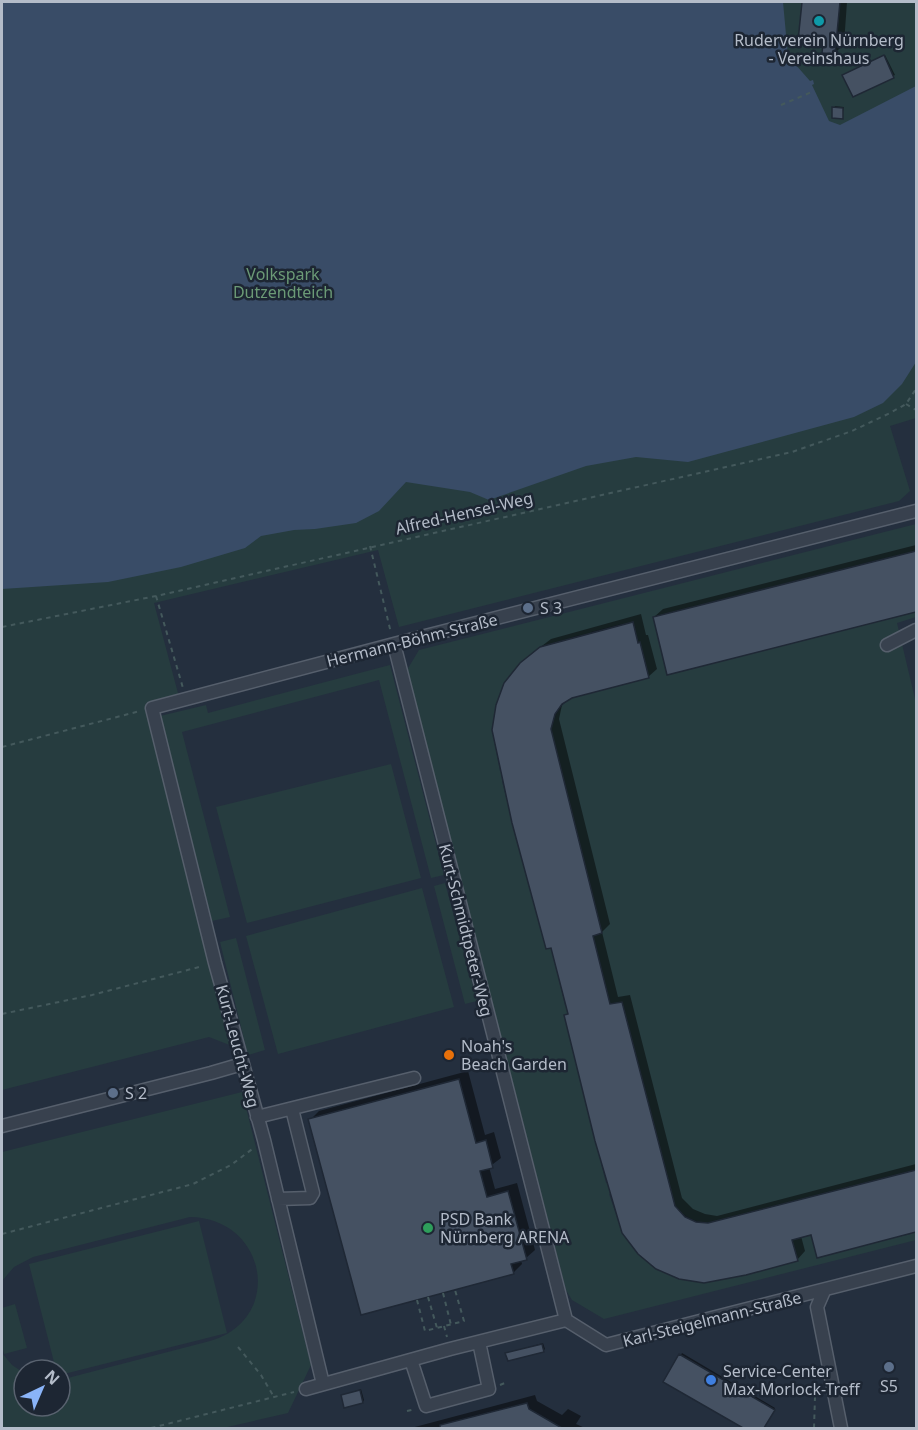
<svg xmlns="http://www.w3.org/2000/svg" width="918" height="1430" font-family="'Noto Sans',sans-serif">
<style>
.green{fill:#263c3f;fill-rule:evenodd}
.water{fill:#394c67}
.shadow{fill:#0007}
.building{fill:#455162;stroke:#1f2835;stroke-width:1.5}
.lines{fill:none;stroke-linecap:round;stroke-linejoin:round}
.minor-casing{stroke:#565f6c;stroke-width:15}
.path{stroke:#44595c;stroke-width:2;stroke-dasharray:4.5 4.5;stroke-linecap:butt}
.minor{stroke:#38414e;stroke-width:12}
.culture-dot{fill:#0f9aa8;stroke:#1d2633;stroke-width:2}
.service-dot{fill:#5c6f8a;stroke:#1d2633;stroke-width:2}
.food-dot{fill:#e8710a;stroke:#1d2633;stroke-width:2}
.leisure-dot{fill:#2e9e5b;stroke:#1d2633;stroke-width:2}
.shop-dot{fill:#3f7fe0;stroke:#1d2633;stroke-width:2}
.labels{text-anchor:middle;dominant-baseline:central;stroke-width:5;stroke-linejoin:round;paint-order:stroke}
.poi-label{font-size:16px;fill:#b4bcc9;stroke:#1d2633;text-anchor:start}
.park-label{font-size:16px;fill:#6b9a76;stroke:#1d2633}
.street-label{font-size:16px;fill:#b4bcc9;stroke:#1d2633}
</style>
<rect width="100%" height="100%" fill="#242f3e"/>
<!-- green -->
<path class="green" d="M2,2h914v416l-26,8 20,65 -11,10 -500,126 -21,-77 -224,53 25,94 -31,8 84,341 -23,-9 -207,53z
M916,524v27l-32,8 5,20 -16,-18 -31,9 -5,22 -6,-20 -31,8 -5,23 -5,-20 -32,7 -5,24 -5,-21 -32,8 -5,23 -5,-20 -53,13 15,58 248,-63v5l-19,6 19,80v467l-114,31 15,57 52,-14 -5,-20 16,17 31,-7 -5,-21 10,-3v30l-312,79 -32,-19 -6,-10 -159,-620 12,-20zM622,624l6,21 12,-2 9,35 -77,20c-13,8 -17,16 -21,31l51,204 -35,11 -57,-131 -8,-32 21,-4 -2,-11 -21,5 -7,-37 21,-10 -21,-1 3,-18 7,-18 42,-41 35,-11 6,21 10,-3 -5,-21zM596,949l12,45 -43,11 -11,-46zM598,1151l77,55c10,11 18,16 33,17l-29,56c-22,-9 -38,-22 -53,-40l19,-11 -24,1 -12,-35 21,-6 -3,-10 -21,5z
M390,665l54,210 -13,3 -52,-198 -197,52 48,185 -18,4 -52,-205 46,-11 2,8z
M391,764l30,114 -174,45 -31,-116z
M445,883l32,118 -12,3 -31,-118z
M422,888l32,119 -176,47 -32,-118z
M236,938l29,112 -17,5 -28,-113z
M242,1092l69,273 -23,48 -65,15h-221v-75l10,12 12,8v33h36v-26l150,-39c75,-22 57,-123 -20,-124l-157,40 -19,10 -12,14v-129z
M199,1221l28,112 -167,42v-5h-4l-27,-106z
M15,1304l12,44 -23,6 -2,-8v-38z"/>
<!-- water -->
<path class="water" d="M2,2h781l5,54 22,25 3,-1 1,4 -2,1 17,36 11,4 76,-39v276l-14,22 -19,19 -29,14 -166,45 -52,-5 -50,9 -97,34 -19,-8 -64,-10 -27,29 -23,12 -41,6 -21,1 -33,6 -16,12 -64,19 -73,15 -106,7z"/>
<!-- shadow -->
<path class="shadow" d="M803,2h44l-3,42 -9,9 -10,-11 -25,-2z
M885,55l10,20 -42,20 -8,-21z
M835,106l9,1 -2,10 -8,-9z
M916,545v66l-247,62 -15,-56 9,-8z
M641,614l5,21h2l9,34 -9,8 -77,20 -9,8 -3,14 51,205 -8,8 16,65 12,-2 52,203 11,11 12,5 12,2 199,-52v66l-98,26 -6,-23 -11,3 4,15 -8,9 -118,17 -113,-261 3,-3 -39,-358 21,-16z
M468,1071l17,64 9,-3 7,26 -12,9 6,22 22,-6 18,67 -9,8 -5,2 1,4 -9,9 -203,-153 9,-9z
M543,1343l2,6 -2,2 -36,2z
M682,1353l93,55 -12,20h-17l-81,-47z
M361,1389l3,11 -1,2 -20,-7z
M535,1395l2,6 25,14 6,-6 13,7 -5,8 9,4h-174z"/>
<!-- building -->
<path class="building" d="M802,2h38l-5,52 -13,-1 1,-10 -25,-2z
M884,55l10,23 -41,19 -11,-22z
M832,107l11,1v11l-11,-1z
M916,551v61l-249,63 -14,-58z
M633,622l5,21 2,-1 9,36 -77,20 -10,6 -7,10 -4,15 51,204 -9,3 17,68 12,-2 53,204 10,11 11,5 12,1 208,-53v62l-99,26 -6,-23 -19,5 6,21 -52,14 -42,8 -25,-4 -23,-10 -18,-15 -16,-21 -27,-92 -31,-126 4,-1 -17,-66 -5,1 -34,-126 -20,-93 4,-25 8,-22 16,-20 20,-16z
M459,1079l17,64 10,-3 7,28 -13,3 7,26 21,-6 19,69 -16,4 3,10 -153,41 -53,-196z
M542,1344l2,8 -36,9 -3,-8z
M679,1354l96,56 -11,18h-21l-80,-46z
M360,1390l3,13 -19,5 -3,-13z
M527,1403l2,6 33,19h-122v-3z"/>
<g class="lines">
<defs>
<path id="minor" d="M394,644l172,676
M887,645l29,-15
M257,1117l157,-39
M2,1126l209,-53 31,-9
M278,1199l32,-1 3,-5 -21,-84
M824,1291l-7,16 24,121
M411,1360l15,46 63,-17 -10,-47
M323,1384l-59,-244 -49,-177 -63,-255 242,-64 522,-133
M306,1389l144,-40 116,-29 40,25 310,-79"/>
</defs>
<!-- minor casing -->
<use href="#minor" class="minor-casing"/>
<!-- path -->
<path class="path" d="M781,105l33,-14
M906,404l10,6
M370,546l21,87
M156,596l27,92
M2,627l154,-31 636,-144 60,-21 38,-18 16,-9 10,-15
M2,747l138,-36
M2,1014l90,-19 111,-29
M2,1234l191,-50 38,-19 24,-18
M443,1293l8,32
M428,1297l9,31
M417,1300l8,31 39,-10 -9,-31
M444,1326l3,11
M238,1347l23,28 13,22
M500,1385l7,-3
M407,1411l8,-2
M151,1428l143,-36
M814,1428l1,-31 7,-3"/>
<!-- minor -->
<use href="#minor" class="minor"/>
</g>
<!-- markers -->
<circle class="culture-dot" cx="819" cy="21" r="6"/>
<g class="service-dot">
<circle cx="528" cy="608" r="6"/>
<circle cx="113" cy="1093" r="6"/>
<circle cx="889" cy="1367" r="6"/>
</g>
<circle class="food-dot" cx="449" cy="1055" r="6"/>
<circle class="leisure-dot" cx="428" cy="1228" r="6"/>
<circle class="shop-dot" cx="711" cy="1380" r="6"/>
<g class="labels">
<!-- poi labels -->
<g class="poi-label">
<text x="819" y="40" text-anchor="middle">Ruderverein Nürnberg<tspan x="819" dy="18">- Vereinshaus</tspan></text>
<text x="540" y="608">S 3</text>
<text x="461" y="1046">Noah's<tspan x="461" dy="18">Beach Garden</tspan></text>
<text x="125" y="1093">S 2</text>
<text x="440" y="1219">PSD Bank<tspan x="440" dy="18">Nürnberg ARENA</tspan></text>
<text x="723" y="1371">Service-Center<tspan x="723" dy="18">Max-Morlock-Treff</tspan></text>
<text x="889" y="1386" text-anchor="middle">S5</text>
</g>
<!-- park labels -->
<g class="park-label">
<text x="283" y="274">Volkspark<tspan x="283" dy="18">Dutzendteich</tspan></text>
</g>
<!-- street labels -->
<g class="street-label">
<text transform="translate(464 513) rotate(-13)">Alfred-Hensel-Weg</text>
<text transform="translate(412 640) rotate(-14)">Hermann-Böhm-Straße</text>
<text transform="translate(466 930) rotate(76)">Kurt-Schmidtpeter-Weg</text>
<text transform="translate(238 1046) rotate(75)">Kurt-Leucht-Weg</text>
<text transform="translate(712 1319) rotate(-14)">Karl-Steigelmann-Straße</text>
</g>
</g>
<!-- border -->
<rect width="918" height="1430" fill="none" stroke="#b4bcc9" stroke-width="6"/>
<!-- north arrow -->
<g transform="translate(42 1388) rotate(44)"><circle r="28" fill="#1d2633" stroke="#59626f" stroke-width="1.5"/>
<path d="M0-4.5L10 22L0 15L-10 22Z" fill="#8ab4f8"/>
<text y="-9" font-size="16" font-weight="bold" text-anchor="middle" fill="#b4bcc9">N</text>
</g>
</svg>
